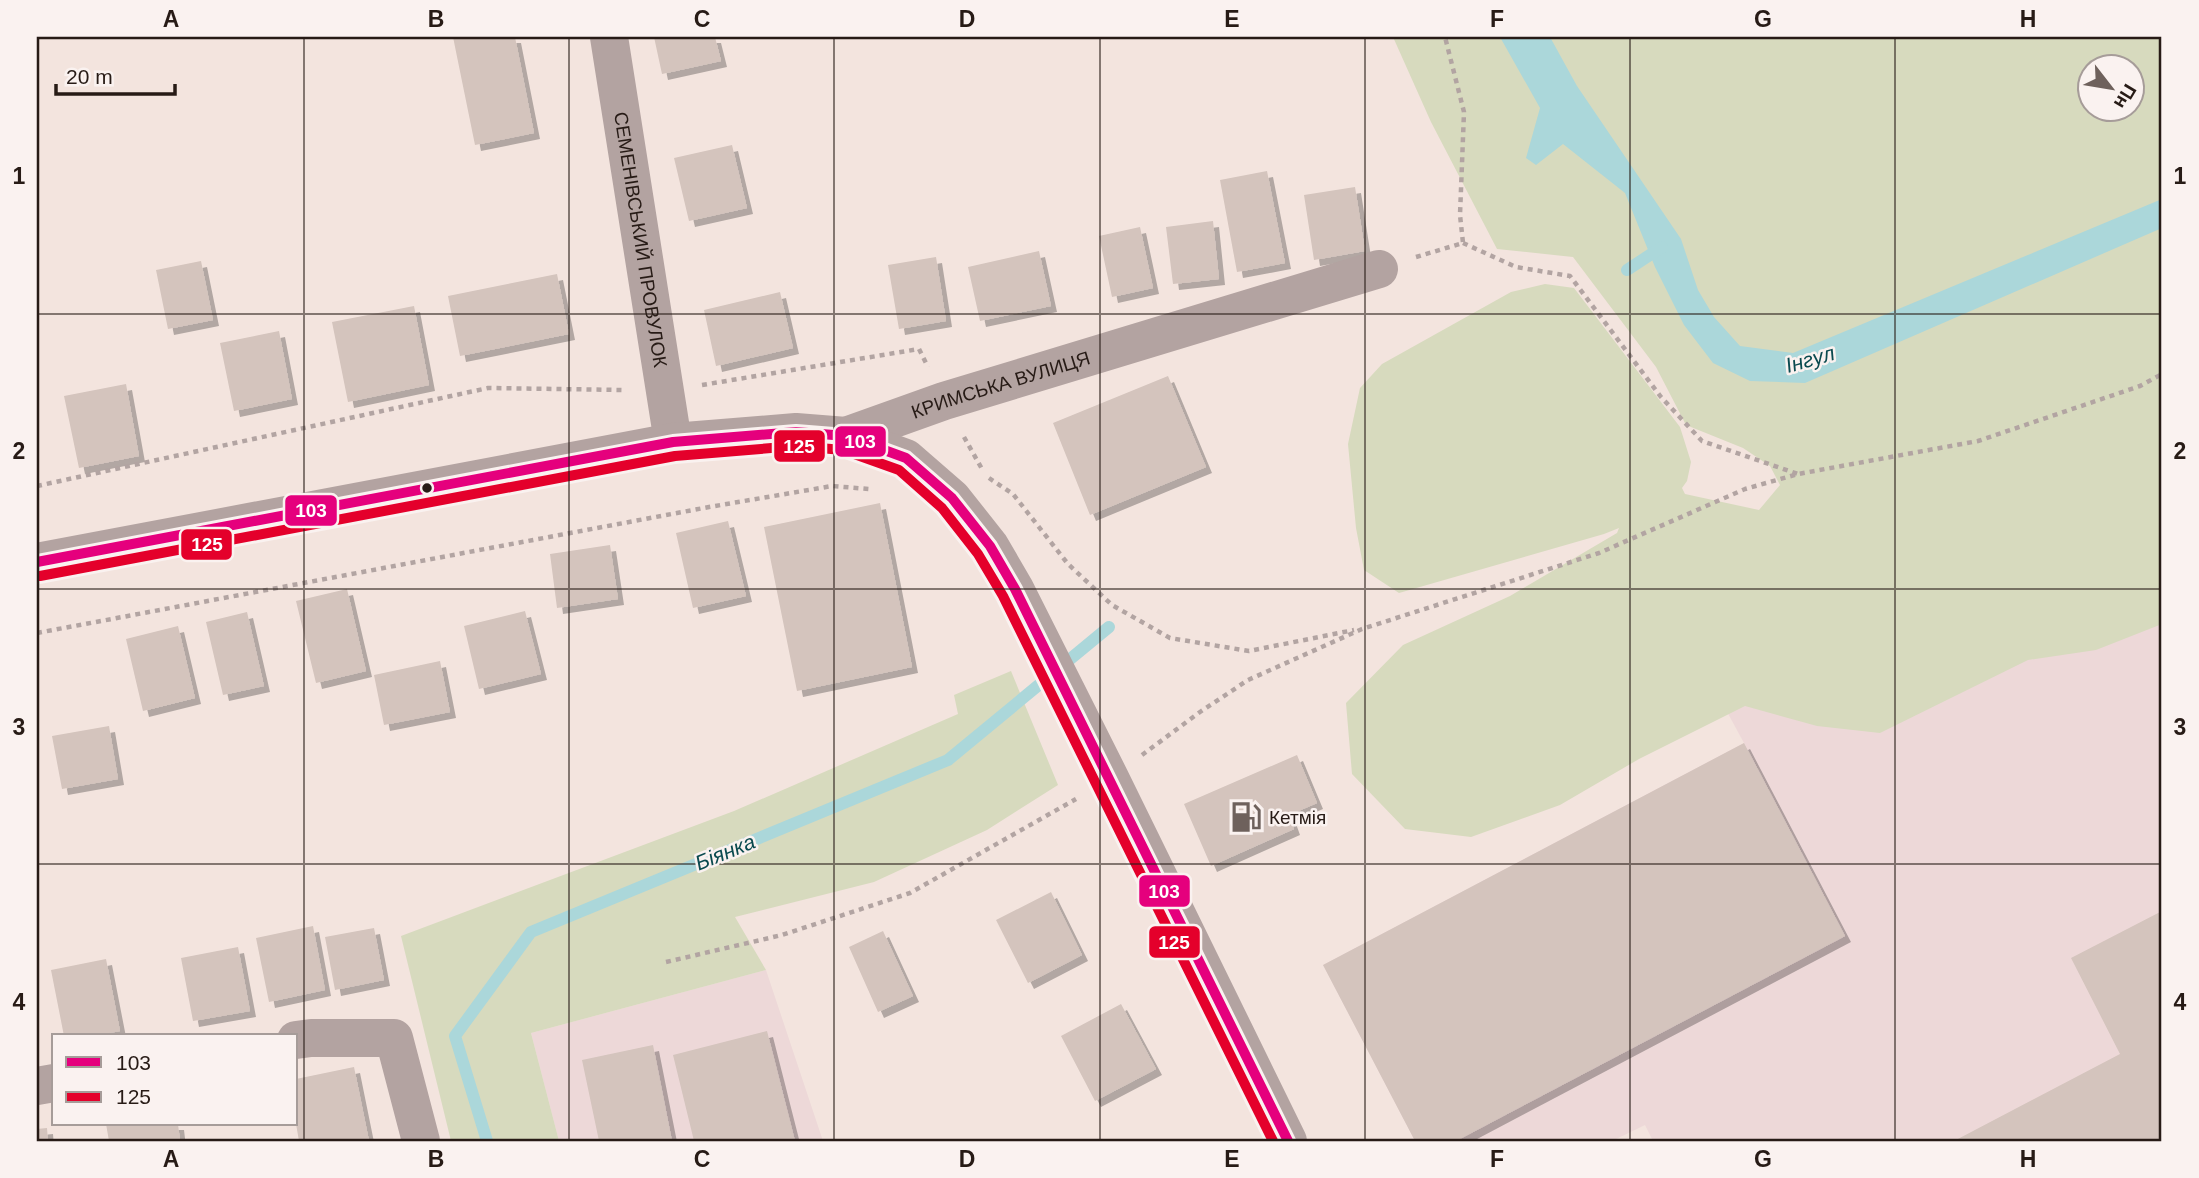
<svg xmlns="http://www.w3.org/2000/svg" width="2199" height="1178" font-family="Arial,sans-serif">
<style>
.industrial{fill:#edd8d8}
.green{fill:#d7dabe;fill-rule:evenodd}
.water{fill:#abd7da}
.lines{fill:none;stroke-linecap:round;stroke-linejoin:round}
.stream{stroke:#abd7da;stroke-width:12}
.building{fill:#d4c4bd;filter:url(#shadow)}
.path{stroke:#b2a4a2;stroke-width:4.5;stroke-dasharray:5 5;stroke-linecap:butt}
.minor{stroke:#b3a3a1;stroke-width:38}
.tertiary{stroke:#b3a3a1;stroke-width:38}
.bus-1-casing{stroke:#faf2f0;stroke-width:16}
.bus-2-casing{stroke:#faf2f0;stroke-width:16}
.bus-1{stroke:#e5007d;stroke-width:10}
.bus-2{stroke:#e4002b;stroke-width:10}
.grid{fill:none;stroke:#271b16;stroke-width:2;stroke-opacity:0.55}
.bus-dot{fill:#271b16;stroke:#faf2f0;stroke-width:2.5}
.labels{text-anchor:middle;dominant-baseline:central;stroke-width:5;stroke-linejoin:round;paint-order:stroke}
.street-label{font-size:19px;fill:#271b16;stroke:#faf2f0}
.poi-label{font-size:19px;fill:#271b16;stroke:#faf2f0;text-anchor:start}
.water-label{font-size:21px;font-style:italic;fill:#0a4a4f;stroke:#faf2f0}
.line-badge{stroke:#faf2f0;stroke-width:2.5}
.badge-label{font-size:19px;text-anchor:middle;font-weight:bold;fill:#fff}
.neatline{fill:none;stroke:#271b16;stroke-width:2.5}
.grid-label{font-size:23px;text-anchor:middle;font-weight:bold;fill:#271b16}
</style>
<defs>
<filter id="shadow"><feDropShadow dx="6" dy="6" stdDeviation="0" flood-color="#0004"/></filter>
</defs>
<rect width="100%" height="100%" fill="#f3e4de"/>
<!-- industrial -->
<path class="industrial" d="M2162,596v545h-509l-8,-16 -33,16h-197l-92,-176 421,-222 -37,-68z
M766,970l57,171h-264l-28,-108z"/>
<!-- green -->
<path class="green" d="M1393,37h769v587l-66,26 -68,10 -148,73 -63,-7 -72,-20 -106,53 -79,46 -89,32 -66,-8 -53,-55 -6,-71 57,-58 107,-49 107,-63 2,-5 -15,6 -205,59 -35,-23 -8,-42 -8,-84 12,-56 22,-24 129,-72 34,-8 29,4 106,139 11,35 -4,19 -5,7 3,6 74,16 21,-25 -10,-19 -27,-18 -57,-23 -30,-58 -83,-110 -76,-8 -66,-127zM2090,66h42v42h-42z
M1011,671l47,114 -71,45 -113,52 -139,35 31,53 -235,63 28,108h-108l-50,-205 333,-125 224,-97 -4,-19z"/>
<!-- water -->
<path class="water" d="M1500,37h50l27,49 104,153 17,51 16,27 26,29 53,7 369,-154v29l-357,155 -55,-2 -37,-18 -29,-38 -29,-58 -30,-74 -62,-49 -27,21 -10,-7 14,-50z"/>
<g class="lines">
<!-- stream -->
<path class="stream" d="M1627,270l35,-23
M487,1141l-32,-105 76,-104 417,-172 161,-133"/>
</g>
<!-- building -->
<path class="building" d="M453,37h62l19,96 -59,12z
M654,37h61l6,24 -59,13z
M732,145l15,63 -58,13 -15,-63z
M1267,171l18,92 -48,9 -17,-92z
M1355,187l10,64 -51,9 -10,-65z
M1213,221l6,58 -46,5 -7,-57z
M1140,227l13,61 -41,9 -13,-61z
M1039,251l12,55 -71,15 -12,-54z
M936,257l10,64 -47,8 -11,-64z
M201,261l12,59 -45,9 -12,-59z
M557,274l12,60 -109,22 -12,-60z
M780,292l13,56 -77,18 -12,-56z
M414,306l15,79 -81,17 -16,-80z
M279,331l13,68 -58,12 -14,-68z
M1168,376l38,91 -116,48 -37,-92z
M126,384l13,72 -60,12 -15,-72z
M880,503l32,164 -115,24 -33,-164z
M728,521l18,75 -53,12 -17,-75z
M610,545l8,54 -61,9 -7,-54z
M347,589l19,82 -50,12 -20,-82z
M525,611l16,63 -62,15 -15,-63z
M247,612l17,74 -41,9 -17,-73z
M178,626l17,72 -52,13 -17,-72z
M440,661l10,51 -66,13 -10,-50z
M109,726l9,53 -56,10 -10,-53z
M1744,743l101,193 -389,205h-41l-92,-176z
M1297,755l20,48 -28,12 5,14 -83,37 -27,-62z
M1051,892l31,63 -54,28 -32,-63z
M2162,911v230h-208l166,-87 -49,-96z
M313,926l12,64 -56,12 -13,-64z
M374,928l10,52 -49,10 -10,-53z
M883,931l30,65 -35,16 -29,-65z
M238,947l12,64 -57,10 -12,-63z
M106,959l14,72 -26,5h-30l-13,-66z
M1121,1004l35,65 -61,32 -34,-65z
M767,1031l28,110h-101l-21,-86z
M653,1045l19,96h-73l-17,-81z
M354,1067l15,74h-70l-3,-17v-45z
M106,1124h72l2,17h-71z
M47,1128l1,13h-11v-12z"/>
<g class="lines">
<!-- path -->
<path class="path" d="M1463,243l53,24 54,9 91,121 41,44 96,33
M1416,257l47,-14 -3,-28 4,-103 -19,-75
M702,385l217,-36 9,18
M964,437l18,32
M989,478l24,16 55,70 44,41 58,33 79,13 105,-21
M37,486l451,-98 136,2
M37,633l672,-126 123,-21 37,3
M1142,755l58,-43 48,-32 114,-51 237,-76 146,-64 53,-15 180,-33 162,-55 22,-12
M666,962l116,-27 128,-42 166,-94"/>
<!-- minor -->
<g class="minor">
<path id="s1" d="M609,37l64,405"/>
<path id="s2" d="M846,436l98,-35 435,-132"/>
<path d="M296,1040l15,-2h83l27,103"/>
<path d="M37,1086l17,-3"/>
</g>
<!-- tertiary -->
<path class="tertiary" d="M37,562l636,-120 123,-10 50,4 60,22 46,40 38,48 25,43 95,189 178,363"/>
<defs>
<path id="bus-1" d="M37,562l636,-120 123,-10 50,4 60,22 46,40 38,48 25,43 273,552"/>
<path id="bus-2" d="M40,576l635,-120 121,-10 47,4 56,20 43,38 36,46 25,42 270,545"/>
</defs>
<!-- bus-1 casing -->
<use href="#bus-1" class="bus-1-casing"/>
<!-- bus-2 casing -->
<use href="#bus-2" class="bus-2-casing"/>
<!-- bus-1 -->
<use href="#bus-1" class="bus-1"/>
<!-- bus-2 -->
<use href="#bus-2" class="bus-2"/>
</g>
<!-- grid -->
<path class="grid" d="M304,37v1104M569,37v1104M834,37v1104M1100,37v1104M1365,37v1104M1630,37v1104M1895,37v1104M37,314h2125M37,589h2125M37,864h2125"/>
<!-- icons -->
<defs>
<symbol id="fuel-bare" viewBox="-9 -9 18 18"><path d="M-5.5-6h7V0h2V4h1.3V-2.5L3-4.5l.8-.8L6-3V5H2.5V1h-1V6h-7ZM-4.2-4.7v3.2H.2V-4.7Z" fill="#6e615c" stroke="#faf2f0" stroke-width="2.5" paint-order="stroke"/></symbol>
</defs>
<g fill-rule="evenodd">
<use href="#fuel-bare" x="1224" y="795" width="44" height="44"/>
</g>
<!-- markers -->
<circle class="bus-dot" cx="427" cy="488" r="6"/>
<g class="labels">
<!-- street labels -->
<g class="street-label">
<text stroke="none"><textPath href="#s1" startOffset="205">СЕМЕНІВСЬКИЙ ПРОВУЛОК</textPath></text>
<text stroke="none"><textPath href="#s2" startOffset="163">КРИМСЬКА ВУЛИЦЯ</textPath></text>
</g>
<!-- poi labels -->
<g class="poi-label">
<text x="1269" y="817">Кетмія</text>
</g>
<!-- water labels -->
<g class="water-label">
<text transform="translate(1810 359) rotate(-16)">Інгул</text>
<text transform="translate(725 852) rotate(-22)">Біянка</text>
</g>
</g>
<g class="line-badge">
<rect x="834" y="425" width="53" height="33" rx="7" fill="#e5007d"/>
<rect x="773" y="429" width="53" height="34" rx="7" fill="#e4002b"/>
<rect x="284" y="494" width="54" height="33" rx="7" fill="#e5007d"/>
<rect x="180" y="528" width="53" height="33" rx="7" fill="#e4002b"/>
<rect x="1138" y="874" width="53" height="34" rx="7" fill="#e5007d"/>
<rect x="1148" y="925" width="53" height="34" rx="7" fill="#e4002b"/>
</g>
<g class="badge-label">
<text x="860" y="448">103</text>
<text x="799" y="453">125</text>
<text x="311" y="517">103</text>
<text x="207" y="551">125</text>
<text x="1164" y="898">103</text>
<text x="1174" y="949">125</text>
</g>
<!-- border -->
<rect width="2199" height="1178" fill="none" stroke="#faf2f0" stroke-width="77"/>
<!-- legend -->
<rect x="52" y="1034" width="245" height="91" fill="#faf2f0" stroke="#a69c99" stroke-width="2"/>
<rect x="66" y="1057" width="35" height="10" fill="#e5007d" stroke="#a69c99" stroke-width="2"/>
<text x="116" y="1070" font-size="21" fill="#271b16">103</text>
<rect x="66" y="1092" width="35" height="10" fill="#e4002b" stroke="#a69c99" stroke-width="2"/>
<text x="116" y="1104" font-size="21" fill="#271b16">125</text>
<!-- north arrow -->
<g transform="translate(2111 88) rotate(121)"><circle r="33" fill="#faf2f0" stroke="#a69c99" stroke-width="2"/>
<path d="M0-5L12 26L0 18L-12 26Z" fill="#6e615c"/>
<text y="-10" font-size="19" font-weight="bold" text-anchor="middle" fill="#271b16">Пн</text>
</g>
<!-- scale -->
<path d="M56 84v10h119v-10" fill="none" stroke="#271b16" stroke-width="3.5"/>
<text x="66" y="84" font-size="21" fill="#271b16" stroke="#faf2f0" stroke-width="5" paint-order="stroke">20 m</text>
<rect x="38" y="38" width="2122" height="1102" class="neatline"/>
<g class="grid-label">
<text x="171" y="27">A</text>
<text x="436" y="27">B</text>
<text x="702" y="27">C</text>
<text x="967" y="27">D</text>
<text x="1232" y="27">E</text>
<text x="1497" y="27">F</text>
<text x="1763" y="27">G</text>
<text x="2028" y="27">H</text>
<text x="19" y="184">1</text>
<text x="2180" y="184">1</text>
<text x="19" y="459">2</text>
<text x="2180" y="459">2</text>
<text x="19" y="735">3</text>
<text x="2180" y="735">3</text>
<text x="19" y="1010">4</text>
<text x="2180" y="1010">4</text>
<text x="171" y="1167">A</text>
<text x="436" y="1167">B</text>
<text x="702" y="1167">C</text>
<text x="967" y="1167">D</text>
<text x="1232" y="1167">E</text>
<text x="1497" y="1167">F</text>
<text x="1763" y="1167">G</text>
<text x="2028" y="1167">H</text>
</g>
</svg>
